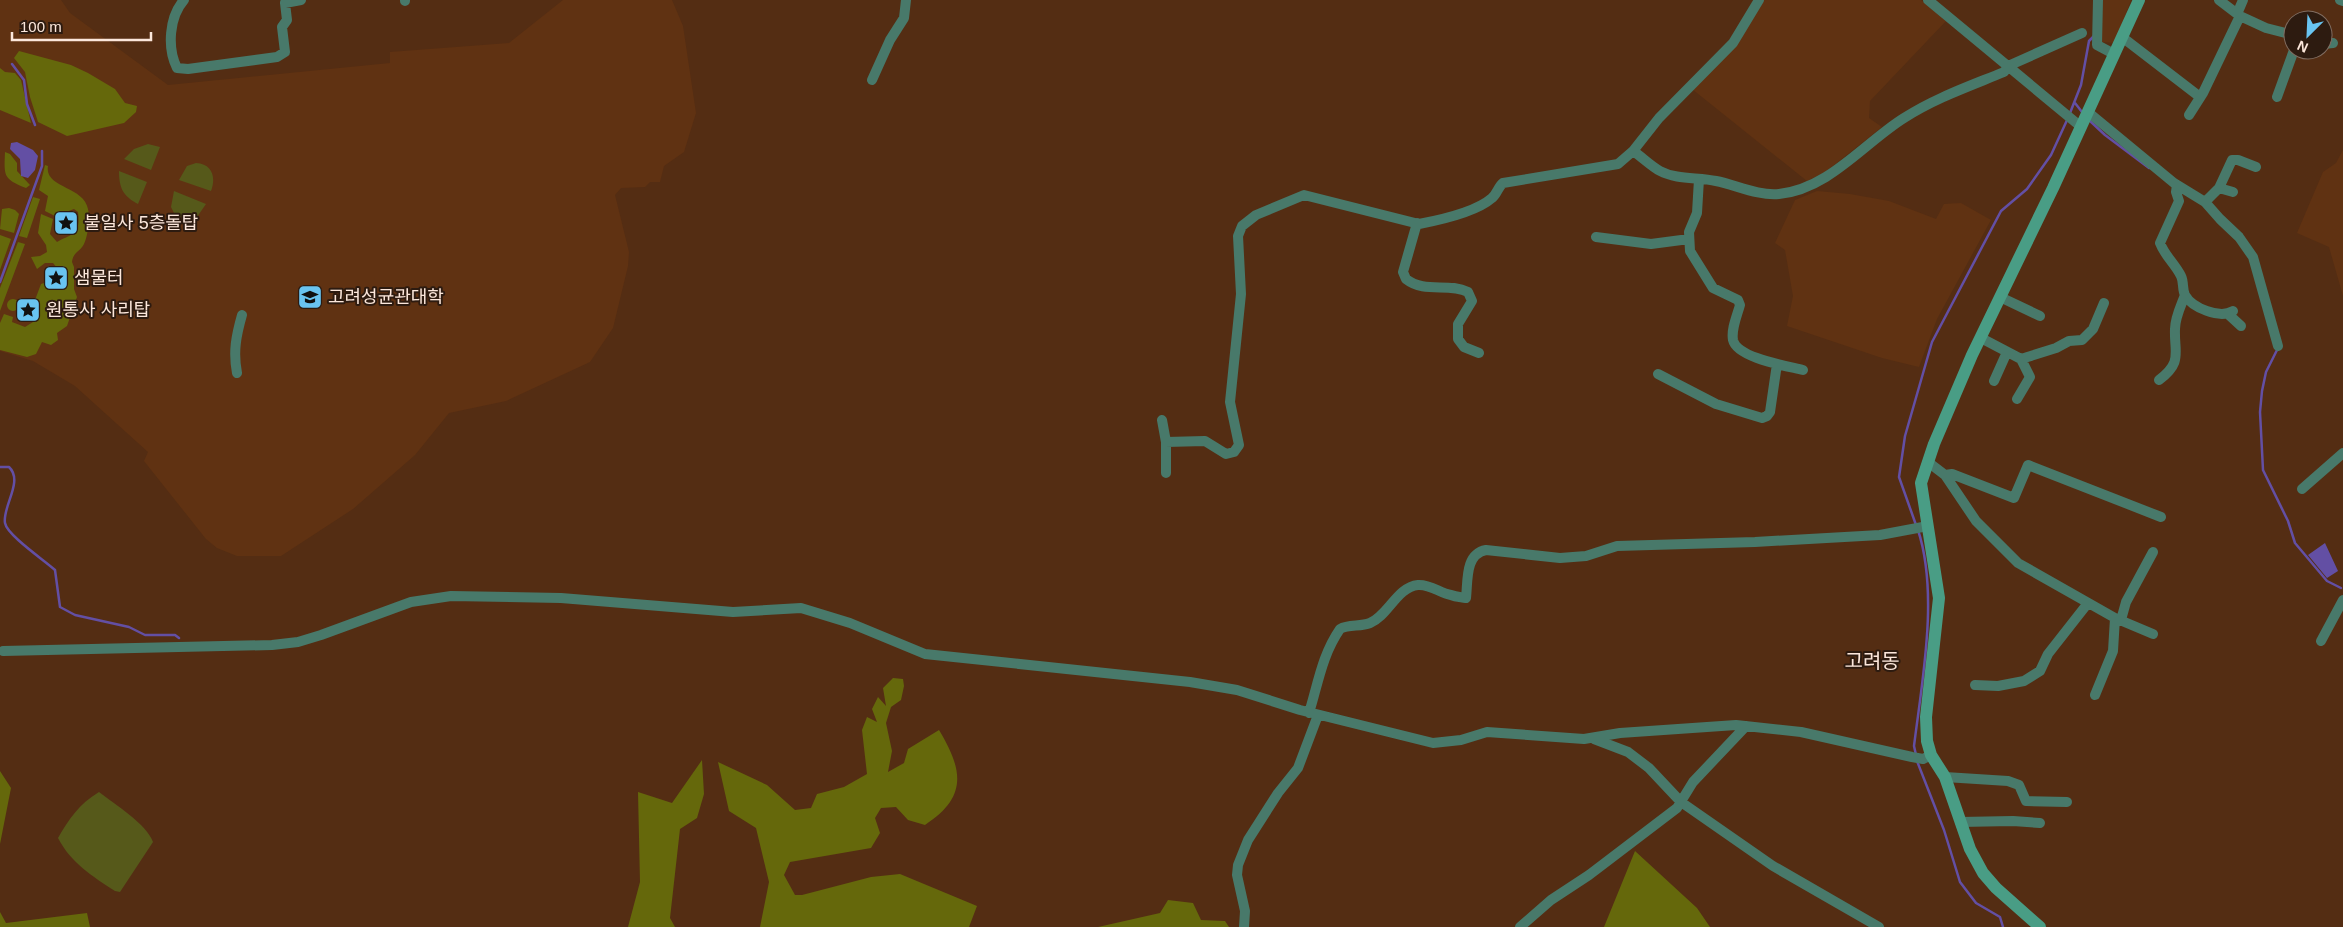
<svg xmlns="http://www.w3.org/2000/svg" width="2343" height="927" font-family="Helvetica,'Noto Sans KR',sans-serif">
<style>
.built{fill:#603212}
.green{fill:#56591a}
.forest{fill:#65680b}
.water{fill:#634fa4}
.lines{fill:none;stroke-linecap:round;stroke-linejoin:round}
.stream{stroke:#634fa4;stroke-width:2.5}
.street{stroke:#48796a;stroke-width:10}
.secondary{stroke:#499d85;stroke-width:12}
.labels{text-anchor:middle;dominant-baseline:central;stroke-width:4;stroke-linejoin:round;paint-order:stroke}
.poi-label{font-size:18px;fill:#fce7db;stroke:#2d1b10;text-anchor:start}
.quarter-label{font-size:20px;fill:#fce7db;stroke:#2d1b10}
</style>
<rect width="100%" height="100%" fill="#542d13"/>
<!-- built -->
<path class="built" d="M0,0h61l9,13 98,72 222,-22v-11l119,-9 54,-43h109l11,26 13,87 -12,39 -20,14 -4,16h-10l-5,5 -24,1 -6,7 14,57 -1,14 -15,62 -23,34 -84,39 -57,12 -34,42 -62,54 -72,47h-44l-20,-8 -11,-9 -62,-78 4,-9 -73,-66 -42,-25 -33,-10z
M1764,0h157l25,21 -76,80 -1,17 13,9 -58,46 -17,8 -115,-92 44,-44z
M2102,0h29l-16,43 -14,-1z
M2343,150v146l-14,-49 -32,-14 26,-61 13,-9z
M1817,191l33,3 39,7 47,18 8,-15 17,-1 30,17 -54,99 -18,48 -37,-9 -95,-32 6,-30 -8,-46 -10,-7 20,-43z"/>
<!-- green -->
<path class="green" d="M148,144l12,3 -9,23 -27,-11 10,-10z
M196,163c17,1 20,15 15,28l-32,-11 8,-14z
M119,171l28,11 -9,22c-15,-8 -19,-16 -19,-33z
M174,191l32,13 -9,13 -8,3 -14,-5 -4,-8z
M99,792c15,12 48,32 54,50l-33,50 -5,-1c-23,-15 -44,-28 -57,-53 11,-19 21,-34 41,-46z"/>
<!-- forest -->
<path class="forest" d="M19,51l52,14 17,8 27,16 10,14 12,3 -1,6 -12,11 -57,13 -29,-14 -8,-25 -5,-25 -11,-14z
M0,68l5,4 10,1 6,7 10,43 -31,-13z
M5,152l5,2 7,9v8l13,14 -4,3c-23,-9 -22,-12 -21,-36z
M45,165l3,1c-4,22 36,20 40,43 2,9 0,27 -4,35 -4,8 -11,8 -12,18l2,5v22l3,8 -10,29 -10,7 1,7 -7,5 -9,-3 -6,12 -9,3 -27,-7v-27l4,-9 9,3 -1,5 13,5 8,-5 5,-14 -3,-8 6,-16 3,-1 10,6 7,-8 1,-7 -9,-11h-8l-8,6 -6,-12 9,-1 7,-4 -1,-7 -8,-12 3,-19 12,5 -3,15 7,8c14,-8 24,-6 21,-30l-4,-3 -19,7 -10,-5 3,-15 -9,-6z
M33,197l7,2 -13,39 -8,-2z
M9,208l6,2 4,4 -5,19 -14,-4 2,-20z
M0,235l11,4 -11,31z
M18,242l7,2 -25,67v-23z
M7 305a6 6 0 1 1 12 0a6 6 0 1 1-12 0Z
M893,678l10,1 1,7 -3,14 -10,7 -5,16 6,28 -4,21 16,-9 4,-14 31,-19c24,40 29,67 -14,95l-17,-5 -12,-13 -15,1 -6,10 5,15 -9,15 -81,14 -6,13 11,20h7l69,-18 29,-3 77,32 -8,21h-209l9,-45 -13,-54 -27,-17 -11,-49 49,23 28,25 16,-2 6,-14 27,-7 23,-13 -5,-44 5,-13 10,5 -5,-13 6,-12 8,9 -3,-18z
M702,760l2,34 -7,24 -17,11 -10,89 5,9h-47l12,-45 -2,-90 34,11z
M0,771l11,17 -11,56z
M1635,851l62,57 13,19h-106z
M1168,900l25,3 8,17 24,1 4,6h-131l62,-14z
M0,912l6,11 81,-10 3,14h-90z"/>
<!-- water -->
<path class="water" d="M17,142l16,8 5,6 -3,14 -7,8 -7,-2 -1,-17 -10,-10 1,-6z
M2325,543l13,28 -11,7 -19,-23z"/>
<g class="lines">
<!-- stream -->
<path class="stream" d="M12,64l12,16 3,24 8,21
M2075,103l7,9
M2070,113l11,-28 8,-44 5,-5
M2089,120l16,15 44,33
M0,282l42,-116v-15
M2277,350l-11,22 -4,19 -2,21 3,58 25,51 7,22 32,38 14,7
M0,467h9c15,14 -7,40 -4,56 2,12 39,37 50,47l5,37 15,8 54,12 16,8h30l4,3
M1916,525l-17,-48 6,-41 27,-94 69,-131 26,-22 24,-34 17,-37
M1916,755l-2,-9c8,-65 25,-152 4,-216
M1917,761l27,69 16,52 16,21 24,14 3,10"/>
<!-- street -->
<path class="street" d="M184,0c-15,17 -17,48 -7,68l11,1 89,-12 8,-5 -3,-25 5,-7 -2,-17 16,-3
M405,0v1
M1928,0l152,126
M2098,0l-1,45 17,9
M2219,0l21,16 26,12 27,7
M2340,0l3,1
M2237,14l6,-14
M2122,37l78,60
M2323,44l10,-1
M872,80l18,-40 14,-22 2,-18
M2277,97l17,-47
M2088,112l86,71 31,19 15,17 19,18 14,20 25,89
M2189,115l14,-22 37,-77
M1633,151c9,6 18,15 27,20 17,9 38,6 56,10 20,4 42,15 63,13 50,-5 85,-51 125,-76 31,-20 66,-32 100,-46l4,-6 74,-33
M1699,179l-2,34 -8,19 1,19 23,37 25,12 2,5c-3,11 -9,24 -7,35 4,18 54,26 70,30
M2177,185l-1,7 3,9 -19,42c5,13 15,21 21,33 3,6 1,13 4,19 7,13 35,24 48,16
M2219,188l14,4
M2205,202l14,-14 13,-28h6l18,7
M1417,223l-14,49 3,7c19,15 42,3 62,13l4,9 -14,23v15l6,8 15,6
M1596,237l55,7 38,-5
M2000,297l40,19
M2228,314l13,12
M1981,338l40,21 35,-11 13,-7 13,-1 11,-11 11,-26
M237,373c-4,-21 -1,-37 5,-58
M1658,374l58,30 46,14 5,-2 3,-4 7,-48
M2159,380c24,-18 15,-27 16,-51 0,-12 6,-23 10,-34
M1994,381l13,-29
M2017,399l13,-22 -9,-18
M1162,420l4,22
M1928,462l17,13 31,46 42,42 97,55 38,16
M1166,473v-31l39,-1 21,13 8,-2 5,-7 -9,-43 11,-108 -3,-58 4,-10 14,-11 48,-20 115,29c21,-4 57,-12 73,-26 5,-4 6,-11 11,-15l115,-19 15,-13 26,-33 74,-75 26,-43
M1945,475l7,-1 62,24 14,-33 133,52
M2302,489l41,-36
M2121,620l5,-18 27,-50
M2321,641l22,-41
M3,651l269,-6 26,-3 23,-7 90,-33 40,-6 110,2 172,14 68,-4 49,15 75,31 265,28 47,8 63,20 133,33 28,-3 26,-8 97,7 36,-6 116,-8 65,7 111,25 11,2 8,-4
M1975,685l23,1 26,-5 16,-10 8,-17 40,-51
M2095,695l18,-44 2,-33
M1309,713c9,-29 13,-58 31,-84 9,-5 20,-2 30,-6 18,-7 27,-36 48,-38 12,-1 22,8 33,10 5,2 10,2 15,3 2,-18 -1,-44 20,-48l74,8 26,-2 31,-10 138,-4 125,-7 48,-9
M1594,739l34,13 21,16 32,34 92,64 106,61
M1945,777l63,4 11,4 7,16 41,1
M1960,822l53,-1 27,2
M1244,927l1,-16 -8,-36 1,-10 10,-25 30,-47 20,-25 20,-53
M1520,927l31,-27 38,-25 88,-67 16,-26 53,-56"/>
<!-- secondary -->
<path class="secondary" d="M2040,927l-44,-39 -13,-15 -13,-24 -25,-72 -14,-22 -4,-14 -1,-24 13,-119 -18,-115 13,-39 38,-89 81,-167 86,-188"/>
</g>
<!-- icons -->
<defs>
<symbol id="sight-square" viewBox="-11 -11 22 22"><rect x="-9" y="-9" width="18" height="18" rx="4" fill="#69c4f1" stroke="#2d1b10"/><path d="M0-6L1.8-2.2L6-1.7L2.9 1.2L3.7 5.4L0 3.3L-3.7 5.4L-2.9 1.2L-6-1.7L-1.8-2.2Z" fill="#111"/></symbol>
<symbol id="university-square" viewBox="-11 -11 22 22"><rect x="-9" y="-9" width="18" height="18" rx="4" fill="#69c4f1" stroke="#2d1b10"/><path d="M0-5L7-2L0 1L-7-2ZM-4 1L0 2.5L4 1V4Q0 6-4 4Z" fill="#111"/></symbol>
</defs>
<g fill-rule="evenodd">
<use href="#sight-square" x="52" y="209" width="28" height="28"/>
<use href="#sight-square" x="42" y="264" width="28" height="28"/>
<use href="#university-square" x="296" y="283" width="28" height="28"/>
<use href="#sight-square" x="14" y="296" width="28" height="28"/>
</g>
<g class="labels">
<!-- poi labels -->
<g class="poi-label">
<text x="84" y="223">불일사 5층돌탑</text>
<text x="74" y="278">샘물터</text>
<text x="328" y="297">고려성균관대학</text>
<text x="46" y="310">원통사 사리탑</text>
</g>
<!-- quarter labels -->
<g class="quarter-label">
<text x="1872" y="661">고려동</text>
</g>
</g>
<!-- north arrow -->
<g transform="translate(2308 35) rotate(204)"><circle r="24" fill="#2d1b10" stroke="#806d61"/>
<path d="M0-4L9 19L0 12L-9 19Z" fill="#69c4f1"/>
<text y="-8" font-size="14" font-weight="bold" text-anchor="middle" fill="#fce7db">N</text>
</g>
<!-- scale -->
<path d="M12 32v8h139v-8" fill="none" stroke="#fce7db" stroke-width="2.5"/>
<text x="20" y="32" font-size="15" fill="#fce7db" stroke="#2d1b10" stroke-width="4" paint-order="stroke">100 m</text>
</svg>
